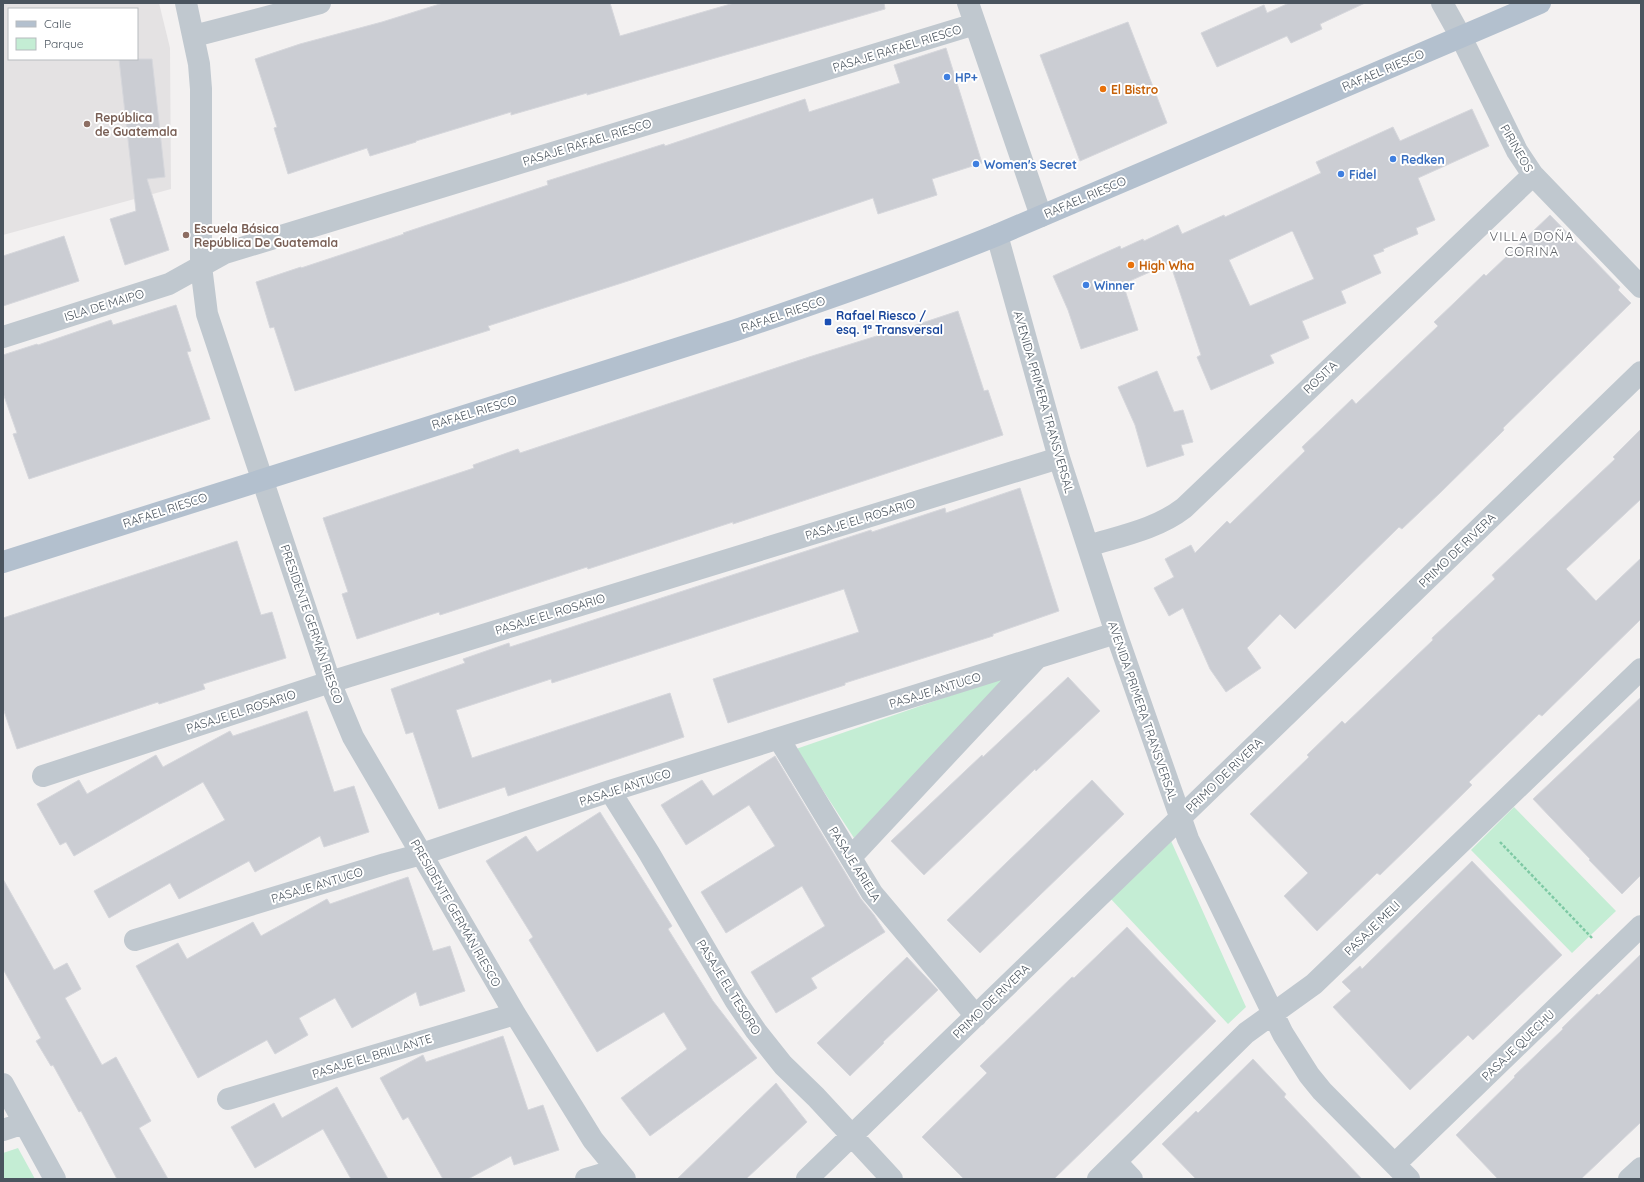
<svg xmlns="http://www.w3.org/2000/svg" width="1644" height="1182" font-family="Quicksand,sans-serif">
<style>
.education{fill:#e4e2e3;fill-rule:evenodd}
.green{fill:#c4edd4}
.building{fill:#cbcdd3;stroke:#d6d7dc;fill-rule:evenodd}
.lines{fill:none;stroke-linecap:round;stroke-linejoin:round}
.path{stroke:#7ec9a4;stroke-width:2.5;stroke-dasharray:3 2;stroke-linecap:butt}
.minor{stroke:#c0c8cf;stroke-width:22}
.major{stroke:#b3c0ce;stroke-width:22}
.shop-dot{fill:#3f7fe0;stroke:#fff;stroke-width:1.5}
.food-dot{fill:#e8710a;stroke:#fff;stroke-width:1.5}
.education-dot{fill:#8d6e63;stroke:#fff;stroke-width:1.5}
.transit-dot{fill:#1a4fb4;stroke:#fff;stroke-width:1.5}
.labels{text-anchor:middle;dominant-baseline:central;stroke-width:4;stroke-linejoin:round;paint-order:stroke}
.street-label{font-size:12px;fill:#4a545e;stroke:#fff}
.shop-label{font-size:12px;font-weight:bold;fill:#366cbe;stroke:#fff;text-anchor:start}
.food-label{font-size:12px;font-weight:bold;fill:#c56008;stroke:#fff;text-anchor:start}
.education-label{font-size:12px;font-weight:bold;fill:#785e54;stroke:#fff;text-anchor:start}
.transit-label{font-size:12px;font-weight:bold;fill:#164399;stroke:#fff;text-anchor:start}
.neighbourhood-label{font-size:13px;letter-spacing:1px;fill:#5e6166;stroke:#fff}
</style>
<rect width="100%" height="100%" fill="#f3f1f1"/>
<!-- education -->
<path class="education" d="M3,3h156l11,45 1,141 -168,46zM9,9h128v50h-128z"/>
<!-- green -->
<path class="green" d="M1010,675l-156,163 -58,-89z
M1514,807l102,104 -44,42 -101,-103z
M1171,841l75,166 -18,17 -118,-126z
M18,1148l17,31h-32v-26z"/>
<!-- building -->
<path class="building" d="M443,3h167l10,33 114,-33h150l1,6 -298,86v-2l-76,22v-3l-95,29v1l-46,14 -3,-8 -79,26 -14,-46 3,-1 -22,-68 45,-15 82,-22z
M1289,3h76l-45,21 2,5 -31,14 -4,-7 -70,31 -16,-34 63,-28 3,8z
M1128,22l39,101 -87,38 -40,-106z
M946,48l36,115 -50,16 5,16 -59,19 -5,-16 -242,82 -143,46 2,4 -195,61 -21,-64 -4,1 -14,-46 45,-15v1l103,-34 -1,-1 145,-48 -1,-4 117,-37 1,2 140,-47 4,13 91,-29 -6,-18z
M119,59h33l13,118 -18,2 22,71 -44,15 -15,-46 26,-8z
M1472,109l17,37 -71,32 17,42 -19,8 2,6 -35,15 1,2 -11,4 8,18 -40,18 5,12 -44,18 7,17 -39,17 4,8 -63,27 -14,-33 4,-2 -31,-92 -47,21 15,46 -57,19 -13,-39 -15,-34 67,-30 1,3 22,-10 1,2 34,-16 4,9 42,-19 1,2 96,-44 -5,-11 77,-35 7,14zM1292,231l1,1 21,47 -64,27 -21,-46z
M1550,215l70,72 -2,3 13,13 -128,125 1,2 -63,62 -39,37 -3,-2 -104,102 -15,-15 -33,34 14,20 -35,24 -16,-23 -27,-61 -14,8 -15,-28 20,-11 -9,-18 26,-14 4,8 32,-32 3,3 75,-73 -3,-4 21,-20 29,-28 4,5 82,-78 -4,-4 21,-20 29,-28 2,2z
M64,236l15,45 -76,25v-50z
M176,305l15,46 -4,1 23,67 -181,60 -16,-45 4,-1 -14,-40v-38l34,-11 1,1 73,-25 2,5z
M958,311l26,80 4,-1 15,45 -270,89v-2l-145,47 -1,-2 -147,48 -1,-3 -82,27 -15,-45 6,-2 -25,-74 151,-50 -1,-3 45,-16 2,4 289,-96 74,-23v2z
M1157,371l17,41 9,-2 10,32 -12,3 3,10 -37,12 -12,-42 -17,-38z
M1641,429v70l-75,70 30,32 45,-43v61l-99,97 -3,-2 -70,68 3,3 -58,57 -34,33 -3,-2 -60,58 -33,-35 24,-23 -58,-59 59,-57 -2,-2 35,-34 3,3 88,-84 -1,-2 63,-59 -3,-4 123,-116 -2,-2z
M1020,488l39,123 -66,23v2l-148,47v2l-117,38 -15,-44 146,-47 -15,-43 -292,94 -1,-4 -95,31 16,48 198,-65 14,44 -176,59 -3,-9 -66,22 -26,-77 -7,2 -15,-45 74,-26 -2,-4 46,-16 1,4 361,-117 1,2 73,-24 1,5z
M237,541l24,74 11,-3 14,46 -83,26 2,5 -46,15 -1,-2 -141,47 -14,-41v-90z
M1068,677l32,34 -64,60 -1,-2 -111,106 -33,-34 91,-86 1,2z
M1641,697v178l-19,19 -33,-34 1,-1 -57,-60z
M307,711l27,81 20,-6 15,46 -45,15 -4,-11 -65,36 -6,-11 -70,38 -9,-16 -61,35 -15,-27 131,-71 -22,-38 -129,74 -8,-14 -6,3 -23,-41 42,-24 8,14 69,-39 7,12 67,-36 3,5z
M775,756l86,143 13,16 11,17 -74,46 6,10 -41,25 -25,-41 74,-46 -23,-40 -76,47 -25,-41 74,-46 -26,-41 -63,40 -25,-40 41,-25 11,16z
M1092,780l32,34 -144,139 -33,-33z
M600,812l72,114 -4,3 45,72 44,57 -107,78 -29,-38 66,-49 -23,-37 -67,40 -68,-112 4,-3 -47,-76 40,-25 11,16z
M1472,861l90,94 -89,85 -5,-5 -58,55 -77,-83 18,-16 -9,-9 18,-16 2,3z
M408,877l25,74 17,-5 15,45 -45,15 -4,-14 -64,36 -17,-30 -36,20 9,17 -33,19 -8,-14 -69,38 -62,-112 42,-23 9,16 66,-37 8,14 66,-37 3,5z
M3,879l51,91 13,-7 14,26 -16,9 37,67 14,-8 35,64 -12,7 29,51h-51l-36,-68 -2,1 -26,-47 -2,1 -15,-25 5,-3 -38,-69z
M1127,927l89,94 -162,158h-90l-42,-42 65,-64 -7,-7 92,-89 2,1z
M1641,954v168l-60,57h-83l-42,-44 59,-58 -1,-1 49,-47 -1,-1 35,-34 2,1z
M907,957l31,33 -55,52 1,1 -34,33 -33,-33z
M503,1036l25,74 15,-5 16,45 -45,15 -3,-9 -43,23h-25l-35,-62 -5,3 -23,-42 43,-23 3,7z
M1253,1059l33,35 -2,3 78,82h-166l-34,-35 34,-33 2,2z
M776,1083l31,39 -61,57h-69z
M337,1087l51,92h-37l-28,-50 -68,39 -24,-41 43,-24 8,15z"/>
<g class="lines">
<!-- path -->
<path class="path" d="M1500,842l92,96"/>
<!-- minor -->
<path class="minor" d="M186,3l13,61 2,25v177l6,48 123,368 23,55 162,277 78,126 32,39
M968,3l73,213
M1442,3l19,34 56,114 16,24 108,112
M194,36l126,-33
M997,235l62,223 57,175 72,206 95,195 26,41 13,16 87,88
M3,337l166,-53 56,-31 750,-229
M1088,546c32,-10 69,-17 96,-38l349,-333
M779,739l93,154 104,123
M43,776l287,-94 729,-224
M610,791l39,62 86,147 21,31 27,34 33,32 76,82
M851,857l186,-199
M135,940l250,-76 37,-10 188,-63 506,-158
M3,1084l52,95
M228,1099l287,-85
M3,1130l21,-7
M1116,1162l16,17
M1395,1164l246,-238
M586,1179l30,-9
M807,1179l834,-807
M1098,1179l148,-146 68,-49 327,-315
M1629,1179l12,-11"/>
<!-- major -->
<path class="major" d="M3,562l733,-232c88,-30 175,-60 261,-95l543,-232"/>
</g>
<!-- markers -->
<g class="shop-dot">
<circle cx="947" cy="77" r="4"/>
<circle cx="1393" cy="159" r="4"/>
<circle cx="976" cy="164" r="4"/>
<circle cx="1341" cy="174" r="4"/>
<circle cx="1086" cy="285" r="4"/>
</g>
<g class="food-dot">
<circle cx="1103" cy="89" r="4"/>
<circle cx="1131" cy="265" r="4"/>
</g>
<g class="education-dot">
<circle cx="87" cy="124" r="4"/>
<circle cx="186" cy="235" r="4"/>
</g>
<rect class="transit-dot" x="824" y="318" width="8" height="8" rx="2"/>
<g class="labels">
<!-- street labels -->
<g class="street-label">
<text transform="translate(897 48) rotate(-17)">PASAJE RAFAEL RIESCO</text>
<text transform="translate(1383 70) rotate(-23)">RAFAEL RIESCO</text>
<text transform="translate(587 142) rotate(-17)">PASAJE RAFAEL RIESCO</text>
<text transform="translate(1517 148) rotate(60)">PIRINEOS</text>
<text transform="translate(1085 197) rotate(-23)">RAFAEL RIESCO</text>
<text transform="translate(104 305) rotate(-17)">ISLA DE MAIPO</text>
<text transform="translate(783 314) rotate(-19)">RAFAEL RIESCO</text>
<text transform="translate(1320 377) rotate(-44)">ROSITA</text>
<text transform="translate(1044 402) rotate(74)">AVENIDA PRIMERA TRANSVERSAL</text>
<text transform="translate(474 412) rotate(-17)">RAFAEL RIESCO</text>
<text transform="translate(165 510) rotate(-18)">RAFAEL RIESCO</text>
<text transform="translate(860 519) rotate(-17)">PASAJE EL ROSARIO</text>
<text transform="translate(1457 550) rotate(-44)">PRIMO DE RIVERA</text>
<text transform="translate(550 614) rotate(-17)">PASAJE EL ROSARIO</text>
<text transform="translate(312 624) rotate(71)">PRESIDENTE GERMÁN RIESCO</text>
<text transform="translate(935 690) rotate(-17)">PASAJE ANTUCO</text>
<text transform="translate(241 711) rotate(-18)">PASAJE EL ROSARIO</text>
<text transform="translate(1143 711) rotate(71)">AVENIDA PRIMERA TRANSVERSAL</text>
<text transform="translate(1224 775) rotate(-44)">PRIMO DE RIVERA</text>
<text transform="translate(625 787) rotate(-18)">PASAJE ANTUCO</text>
<text transform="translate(855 864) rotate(58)">PASAJE ARIELA</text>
<text transform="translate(317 885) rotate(-17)">PASAJE ANTUCO</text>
<text transform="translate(456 913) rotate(60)">PRESIDENTE GERMÁN RIESCO</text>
<text transform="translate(1372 928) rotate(-44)">PASAJE MELI</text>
<text transform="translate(729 987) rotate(58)">PASAJE EL TESORO</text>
<text transform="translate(991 1001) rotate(-44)">PRIMO DE RIVERA</text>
<text transform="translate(1518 1045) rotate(-44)">PASAJE QUECHU</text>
<text transform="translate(372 1056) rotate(-17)">PASAJE EL BRILLANTE</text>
</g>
<!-- shop labels -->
<g class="shop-label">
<text x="955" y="77">HP+</text>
<text x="1401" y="159">Redken</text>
<text x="984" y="164">Women's Secret</text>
<text x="1349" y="174">Fidel</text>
<text x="1094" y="285">Winner</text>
</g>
<!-- food labels -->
<g class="food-label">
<text x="1111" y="89">El Bistro</text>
<text x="1139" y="265">High Wha</text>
</g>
<!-- education labels -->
<g class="education-label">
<text x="95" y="117">República<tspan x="95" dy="14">de Guatemala</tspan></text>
<text x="194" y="228">Escuela Básica<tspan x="194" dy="14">República De Guatemala</tspan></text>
</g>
<!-- transit labels -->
<g class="transit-label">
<text x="836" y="315">Rafael Riesco /<tspan x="836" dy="14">esq. 1ª Transversal</tspan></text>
</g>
<!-- neighbourhood labels -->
<g class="neighbourhood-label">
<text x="1532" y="236">VILLA DOÑA<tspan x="1532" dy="15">CORINA</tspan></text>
</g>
</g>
<!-- border -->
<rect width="1644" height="1182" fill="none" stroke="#4a545e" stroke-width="8"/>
<!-- legend -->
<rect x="8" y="8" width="130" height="52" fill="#ffffff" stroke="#b7bbbf"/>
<rect x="16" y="21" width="20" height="6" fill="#b3c0ce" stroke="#b7bbbf"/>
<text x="44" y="28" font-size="12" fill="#4a545e">Calle</text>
<rect x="16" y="38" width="20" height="12" fill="#c4edd4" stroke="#b7bbbf"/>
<text x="44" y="48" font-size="12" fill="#4a545e">Parque</text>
</svg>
